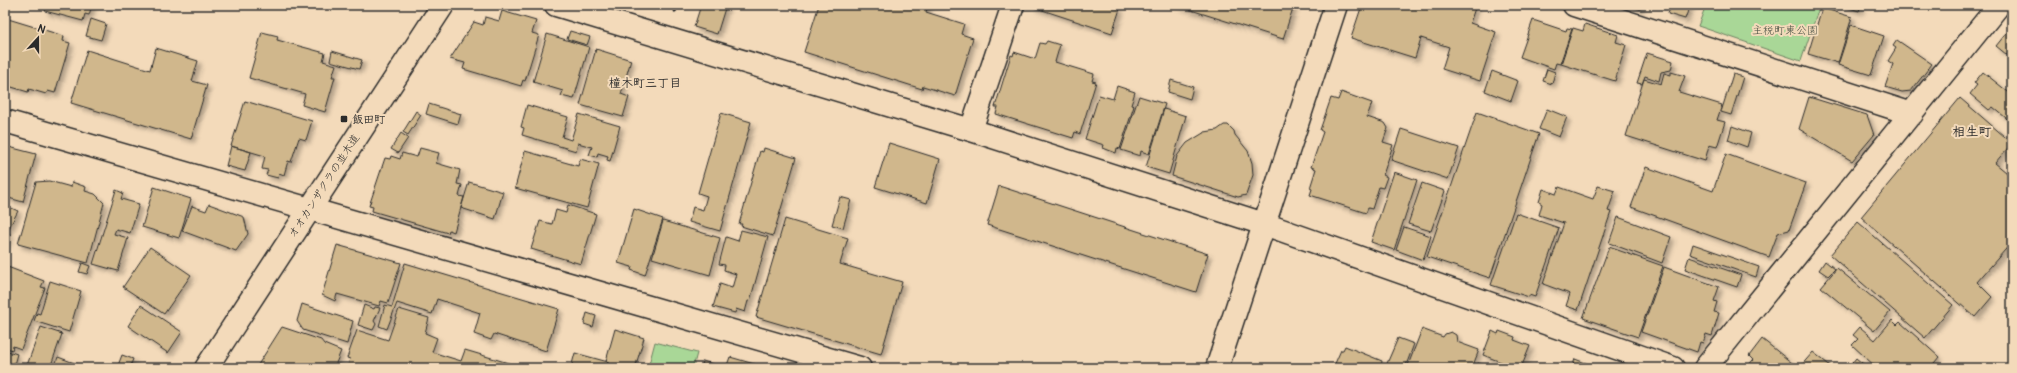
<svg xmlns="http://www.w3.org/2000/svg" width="2017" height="373" font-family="Pangolin,'Klee One',sans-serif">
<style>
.green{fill:#a9d797;stroke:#6a8161}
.building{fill:#d0b78c;stroke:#2b2b2b;filter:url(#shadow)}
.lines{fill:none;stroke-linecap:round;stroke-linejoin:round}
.minor-casing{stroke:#2b2b2b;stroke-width:25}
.tertiary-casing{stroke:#2b2b2b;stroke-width:25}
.path{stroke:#2b2b2b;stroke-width:2.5;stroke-dasharray:3 3;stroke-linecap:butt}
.minor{stroke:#f3daba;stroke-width:22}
.tertiary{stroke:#f3daba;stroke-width:22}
.poi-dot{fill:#2b2b2b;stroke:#f3daba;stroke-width:1.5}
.labels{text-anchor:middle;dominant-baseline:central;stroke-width:4;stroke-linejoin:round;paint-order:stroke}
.park-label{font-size:11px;fill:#444d41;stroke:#f3daba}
.poi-label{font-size:11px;font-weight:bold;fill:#2b2b2b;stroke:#f3daba;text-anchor:start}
.street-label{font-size:11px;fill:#2b2b2b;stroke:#f3daba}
.neighbourhood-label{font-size:12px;font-weight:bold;fill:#2b2b2b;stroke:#f3daba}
.quarter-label{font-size:13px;font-weight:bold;fill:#2b2b2b;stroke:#f3daba}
</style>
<defs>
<filter id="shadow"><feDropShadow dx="3.5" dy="3.5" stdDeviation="2" flood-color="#0004"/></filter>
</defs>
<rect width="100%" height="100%" fill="#f3daba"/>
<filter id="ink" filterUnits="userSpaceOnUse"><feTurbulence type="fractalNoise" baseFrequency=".025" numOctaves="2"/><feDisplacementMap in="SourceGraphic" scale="8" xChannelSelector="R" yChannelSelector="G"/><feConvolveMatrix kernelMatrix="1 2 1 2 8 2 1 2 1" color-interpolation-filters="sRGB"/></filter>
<g filter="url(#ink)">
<!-- green -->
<path class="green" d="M1706,5h114l-19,56 -103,-35z
M655,342l42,11 -4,15h-45z"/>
<!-- building -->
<path class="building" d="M47,5h45l-3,10 -4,-1 -2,7 -38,-10z
M701,5h25l-9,29 -23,-7z
M819,5h109l-2,7 38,12 -3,10 12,4 -18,58 -32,-10 -1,3 -118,-37z
M1033,5h73l14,4 -8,24 -79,-26z
M1175,5h119l-11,34z
M1362,5h114l-6,18 26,9 -16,49 -38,-12 7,-22 -28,-9 -6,20 -64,-20z
M1628,5h13l-1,4z
M1671,5h22h-3l-5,14 -17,-5z
M1840,5h21l-2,6z
M1822,8l30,9 -14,46 -30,-9z
M502,11l34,10 -4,12 7,2 -14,46 -2,-1 -2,6 -58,-17 2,-6 -15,-4 24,-37 9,3 2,-8 14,4z
M5,18l59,18 -1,5 7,2 -15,50 -7,-2 -2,3 -17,-5 -1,3 -23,-7z
M91,19l15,5 -5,16 -15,-4z
M1533,20l33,11 1,-3 5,1 -12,35 -4,-1 -2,6 -34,-12z
M1585,24l33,11 -2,7 10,3 -11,36 -54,-17 12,-36 10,3z
M1851,25l33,11 -13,39 -33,-10z
M2012,26v33l-16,-13z
M570,31l20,6 -3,8 -20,-6z
M262,32l16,4 -1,4 48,13 -2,8 13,4 -4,12h3l-10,35 -23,-7 3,-11 -56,-16z
M547,34l42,13 -15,52 -13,-3 2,-5 -30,-9z
M1897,40l35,24 -21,27 -9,1 -17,-5 8,-23 -5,-3 8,-13 -3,-2z
M1047,41l13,4 -5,17 39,12 -2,7 4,1 -16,52 -5,-2 -2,6 -77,-24 2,-7h-3l16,-52 2,1 1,-4 21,7 5,-16 5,1z
M156,48l42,13 -6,20 15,4 -16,54 -120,-36 16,-53 63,20z
M596,49l35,11 -10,34 8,3 -6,20 -43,-12z
M332,51l30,9 -3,9 -29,-8z
M1647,53l26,8 -2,9 -10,2 -2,9 -14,-5 -3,8 -5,-1z
M1547,69l8,3 -3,12 -9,-3z
M1492,71l26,10 -7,20 -26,-10z
M1671,72l14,4 -6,16 43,13 -5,15 8,2 -8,25 -8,-2 -4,16 -79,-25 18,-57 17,5 3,-11 7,2z
M1983,72l29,23v28l-19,-16 -4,3 -19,-16 7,-9 -3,-2z
M1733,74l10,3 -12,38 -10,-3z
M1171,80l22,7 -3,12 -22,-7z
M1117,86l18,6 -4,13 3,1 -14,43 -3,-1 -1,5 -13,-5 1,-3 -19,-6 14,-44 14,4z
M1341,92l31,11 -5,14 18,6 3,5 -5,14 10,3 -10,30 4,2 -4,11 -4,-1 -7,22 -4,-1 -2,5 -56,-18 2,-6 -2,-1 6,-19 -5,-2 12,-35 -3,-2 11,-32 7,2z
M1139,96l26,8 -16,50 -8,-3 -1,5 -19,-6z
M1809,97l58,18 7,20 -22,26 -53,-32z
M1960,98l52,45 -17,20 17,14v65l-35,40 15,15 -17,20 -114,-100z
M245,101l67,20 -6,19 -7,-2 -8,24 -3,-1 -4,14 -5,-2 -1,5 -12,-3 2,-5 -6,-1 3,-13 -34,-10z
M429,104l32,10 -3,10 -32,-10z
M527,105l41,12 -6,20 9,3 8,-26 41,12 -10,35 -3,-1 1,-4 -10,-3 -1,4 -8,-2 3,-8 -14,-4 -2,8 -54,-16 2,-7 -3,-1z
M1164,109l22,7 -17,58 -23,-7z
M1547,109l20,8 -8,20 -20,-8z
M416,111l5,4 -13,20 -5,-3z
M1477,112l62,22 -49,144 -63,-21z
M721,113l30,9 -31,109 -31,-9 4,-15 10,3 4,-14 -9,-3z
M1224,125h4l6,6 1,4 13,16 4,12 1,12 -7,20 -8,2 -66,-21 5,-20 10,-13 18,-11 12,-2z
M1732,126l19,7 -4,14 -19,-7z
M1401,129l58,19 -11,31 -57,-19z
M401,133l7,5 -10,15 -7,-4z
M889,143l51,16 -13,44 -52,-16z
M5,146l31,8 -13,48 -18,-5z
M231,146l20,6 -6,19 -19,-5z
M420,148l19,5 -3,10 24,7 -3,14 5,1 -3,11 5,1 -10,35 -5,-2 -1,3 -76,-22 1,-4 -4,-1 16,-48 5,1 1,-3 9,3 2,-6 15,4z
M764,148l32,10 -23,78 -32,-10 1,-2h-3l21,-73 3,1z
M525,151l53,15 2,-7 19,5 -12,44 -72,-20z
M1726,154l80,29 -17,47 -11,3 -9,24 -138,-50 15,-40 67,24z
M1394,172l23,8 -23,70 -23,-8z
M49,181l22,6 1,-5 14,5 -1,4 10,3 9,9 -16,60 -70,-19 18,-62z
M469,182l34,10 -8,27 -34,-11z
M1422,183l23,8 -14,40 -23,-7z
M999,186l209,68 -12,38 -209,-67z
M1598,186l17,5 -7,20 3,1 -33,98 -12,-4 4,-12 -27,-10 21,-61 -25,-8 3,-11 -3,-2 4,-13 13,5 3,-7 34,12z
M154,187l37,12 -12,39 -37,-11z
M116,190l7,3 -2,6 18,5 -9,29 -14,-4 -2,5 14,4 -10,33 -25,-7z
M840,197l11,3 -8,28 -11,-3z
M209,204l35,13 4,17 -12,17 -54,-20 10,-25 14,5z
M5,205l13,6 -11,21 3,2 -5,11z
M568,205l28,9 -15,50 -50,-15 9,-28 12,3 4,-14 10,3z
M634,209l29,10 -18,56 -14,-5 1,-3 -14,-4z
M1516,213l43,15 -24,69 -6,-2v2l-38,-12z
M1618,217l53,20 -9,26 -53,-20z
M785,219l63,19 -8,26 62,18 -21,72 -125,-37z
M663,221l57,17 -10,37 -58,-17z
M1858,222l95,83 -28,33 -95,-83z
M1404,227l27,9 -8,24 -27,-10z
M741,230l27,7 -18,64h-2l-3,11 -9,-3 -1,4 -22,-6 7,-23 12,4 4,-14 -12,-4 1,-5 -6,-1 7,-27 12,4z
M1693,244l66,23 -3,10 -66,-23z
M337,245l64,18 -13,40 -7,-2 -2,5 -42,-12 -2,7 -13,-6z
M150,247l41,28 -27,39 -41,-27z
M1609,247l54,19 -25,71 -55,-19z
M1689,257l52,18 -4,12 -52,-18z
M1825,261l10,8 -7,7 -9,-6z
M82,263l8,3 -3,8 -8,-2z
M405,263l154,46 -13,42 -52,-17 -3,6 -17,-6 6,-21 -43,-14 -5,15 -35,-11 -10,26 -8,-3 6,-21 7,2z
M5,266l39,15 -3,6 4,1 -24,61 -8,-3 -1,4 -7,-3z
M1664,267l55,20 -5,14 3,1 -3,10 5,1 -7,23 -6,-2 -3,9 -3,-1 -3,10 -56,-20z
M1837,268l53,44 -16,19 -53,-44z
M50,281l31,10 -12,41 -35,-11 3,-8 3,1z
M302,304l51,17 -6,23 -44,-14 -6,-9z
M141,305l41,27 -14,21 -40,-27z
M364,305l10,4 1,-2 5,1 -6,13 2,3 -3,6 -15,-5z
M399,309l30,9 -4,15 12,5 -5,14 29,9 4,-11 60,18h-178l3,-9 -3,-1 10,-28 31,10z
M587,313l9,3 -3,11 -9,-3z
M1892,320l5,5 3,-3 39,35 -9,11h-53l-25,-23 6,-6 -5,-4 7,-8 15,13z
M41,327l21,7 -12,34h-24z
M282,327l39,13 3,4 17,7 -7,17h-78z
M615,329l29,9 -9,30 -28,-1 1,-5 -2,-1z
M1422,329l21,8 2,-3 6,-2 5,3 1,7 22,8 -7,18h-65z
M1492,331l6,3 1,-3 16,6 -1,3 16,6 -9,22h-5l-33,-13z
M1398,338l16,6 -9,24h-20z
M1762,339l35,28 -1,1h-50l7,-8 -4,-4z
M1345,346l37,15 -1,7h-48l8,-18h2z
M8,351l9,3 -4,14h-8v-8z
M1813,352l20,16h-34z
M575,353l33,9 -2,6h-35z
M122,355l11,4 -3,8 2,1h-15z
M58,357l30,11h-34z
M730,357l38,11h-67l2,-7 23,7z
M1856,358l12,10h-20z
M1575,359l24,9h-27z
M1478,363l14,5h-16z"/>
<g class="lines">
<defs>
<path id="minor" d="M556,5l415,125 293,94 409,144
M1574,5l338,109
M5,121l855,247
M971,130l42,-125
M1217,368l119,-363
M1705,368l294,-363"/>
<path id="tertiary" d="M206,368l237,-363"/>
</defs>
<!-- minor casing -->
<use href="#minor" class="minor-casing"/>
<!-- tertiary casing -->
<use href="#tertiary" class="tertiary-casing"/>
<!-- path -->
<path class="path" d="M674,12l10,-7"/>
<!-- minor -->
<use href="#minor" class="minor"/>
<!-- tertiary -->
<use href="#tertiary" class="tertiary"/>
</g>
</g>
<!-- markers -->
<rect class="poi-dot" x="340" y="115" width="8" height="8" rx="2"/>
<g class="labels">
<!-- park labels -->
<g class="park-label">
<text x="1785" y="30">主税町東公園</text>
</g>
<!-- poi labels -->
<g class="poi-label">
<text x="352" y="119">飯田町</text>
</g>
<!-- street labels -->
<g class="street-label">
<text transform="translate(324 186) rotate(-57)">オオカンザクラの並木道</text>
</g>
<!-- neighbourhood labels -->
<g class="neighbourhood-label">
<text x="645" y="83">橦木町三丁目</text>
</g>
<!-- quarter labels -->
<g class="quarter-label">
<text x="1972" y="132">相生町</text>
</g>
</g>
<!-- margin -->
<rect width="2017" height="373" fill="none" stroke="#f3daba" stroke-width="20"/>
<rect x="10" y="10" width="1997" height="353" fill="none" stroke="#2b2b2b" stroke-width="1.5" filter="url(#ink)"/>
<!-- north arrow -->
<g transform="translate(38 38) rotate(21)" stroke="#f3daba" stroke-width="3" paint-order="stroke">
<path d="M0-3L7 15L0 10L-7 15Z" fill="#2b2b2b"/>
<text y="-6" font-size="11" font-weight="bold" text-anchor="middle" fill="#2b2b2b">N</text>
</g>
</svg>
